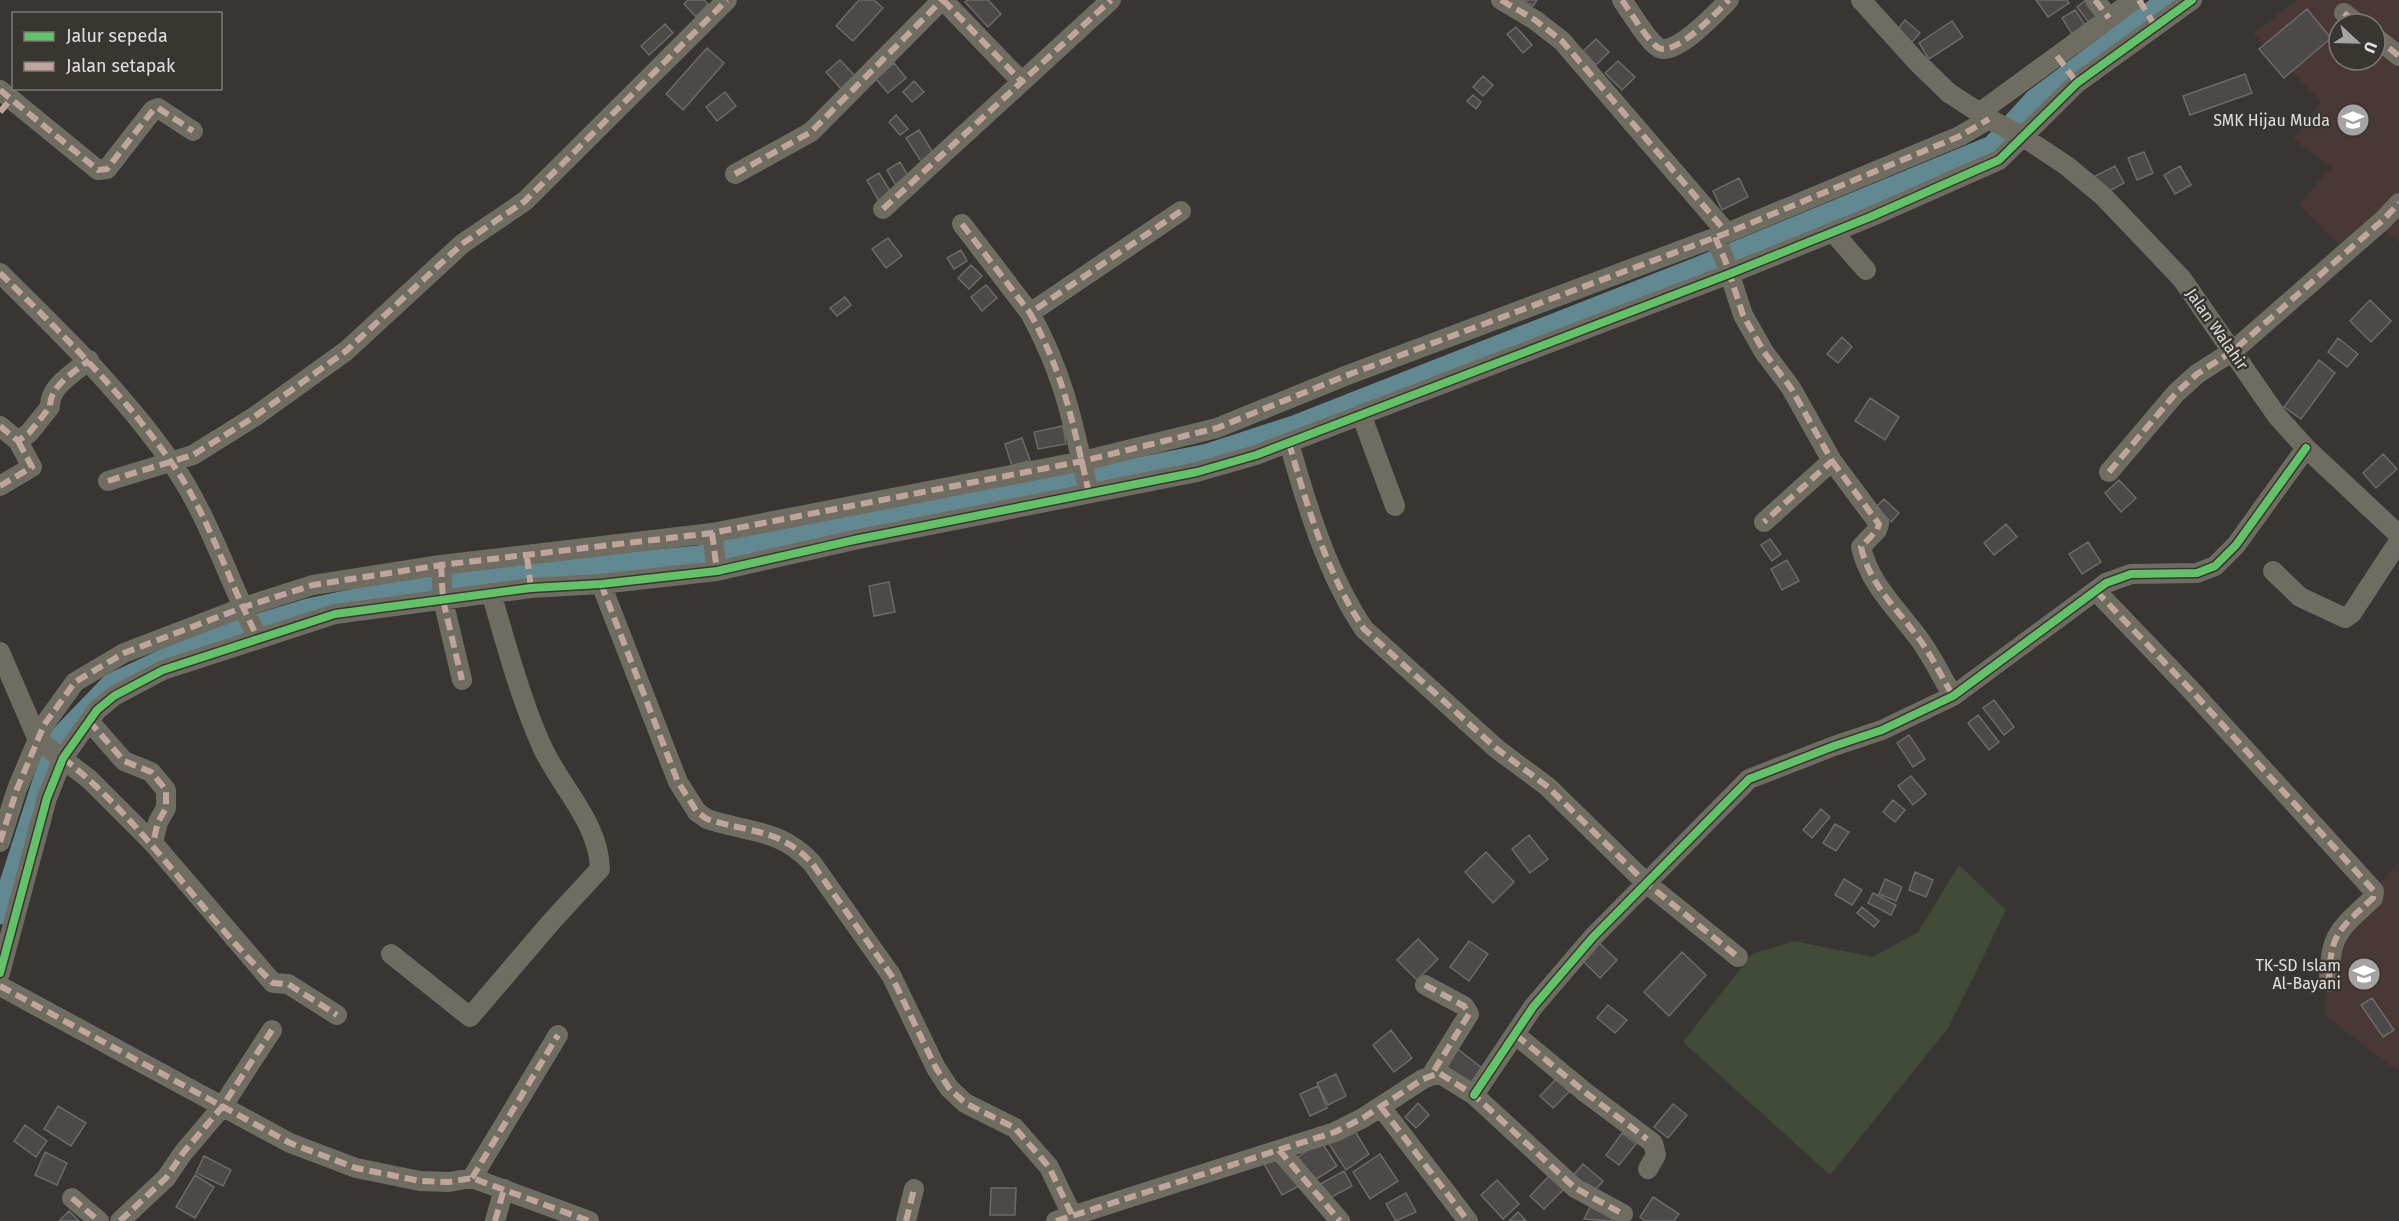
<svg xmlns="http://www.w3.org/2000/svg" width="2399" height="1221" font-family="'Fira Sans',sans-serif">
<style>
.education{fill:#4a3836;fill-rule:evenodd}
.green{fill:#424b37}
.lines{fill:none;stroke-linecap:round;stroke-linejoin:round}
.canal{stroke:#628892;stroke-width:21}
.building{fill:#4b4a49;stroke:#6b6a69;stroke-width:1.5}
.minor{stroke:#6f6c62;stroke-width:20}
.quiet{stroke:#c0a59a;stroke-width:6;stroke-dasharray:12 6;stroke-linecap:butt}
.cycleway-casing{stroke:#393632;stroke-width:11}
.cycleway{stroke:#61c268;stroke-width:8}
.labels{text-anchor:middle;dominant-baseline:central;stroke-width:5;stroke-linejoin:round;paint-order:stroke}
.poi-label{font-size:16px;fill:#e1dfdd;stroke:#393632;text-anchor:end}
.street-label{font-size:16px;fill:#e1dfdd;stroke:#393632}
</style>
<rect width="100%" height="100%" fill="#383633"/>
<!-- education -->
<path class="education" d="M2297,0h102v242l-21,-15 -25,32 -54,-55 33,-37 -39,-28 28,-38 -68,-67zM2339,24h36v36h-36z
M2399,863v206l-10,-4 -64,-50 9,-83z"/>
<!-- green -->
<path class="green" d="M1959,865l47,45 -57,117 -119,148 -147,-133 69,-88 42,-13 79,16 45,-25z"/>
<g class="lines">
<!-- canal -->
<path class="canal" d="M0,914l56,-173 55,-57 92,-43 105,-32 99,-21 71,-11 221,-21 509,-102 86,-28 410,-161 288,-119 42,-46 133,-100"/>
</g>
<!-- building -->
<path class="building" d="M688,0h16l4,4 -12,13 -12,-13z
M859,0h15l9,8 -30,33 -17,-15z
M968,0h20l13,14 -13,13 -23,-25z
M1522,0h15l-4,6z
M2036,0h31l2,3 -21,14z
M2086,0l16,20 -10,7 -15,-20z
M2307,9l24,29 -47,40 -25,-29z
M2075,10l13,19 -14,8 -12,-19z
M1905,20l15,13 -8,9 -15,-12z
M1952,21l11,16 -34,22 -10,-16z
M665,24l8,9 -24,22 -8,-9z
M1516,27l16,18 -9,8 -16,-19z
M1596,39l13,13 -13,13 -13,-14z
M707,48l17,15 -41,47 -17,-16z
M840,60l17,18 -14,13 -17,-19z
M1618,61l17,16 -13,13 -17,-17z
M894,63l12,15 -18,15 -12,-14z
M2245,74l7,19 -62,22 -7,-19z
M1483,76l10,9 -10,11 -10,-9z
M914,81l10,11 -12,10 -9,-10z
M725,92l11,14 -19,15 -11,-14z
M1473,95l8,7 -5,7 -9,-8z
M896,115l12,14 -8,6 -11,-13z
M919,130l16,26 -13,7 -16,-25z
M2144,152l9,21 -16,7 -9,-22z
M900,162l11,19 -13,8 -11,-19z
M2115,166l9,17 -20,11 -9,-18z
M2180,166l11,19 -16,9 -11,-19z
M879,173l14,23 -13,7 -13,-23z
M1739,178l9,19 -26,13 -9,-19z
M888,238l14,18 -16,12 -14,-19z
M961,250l6,11 -13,8 -7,-11z
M971,265l11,11 -13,13 -11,-11z
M986,285l11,13 -15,13 -11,-14z
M845,297l6,8 -14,11 -7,-8z
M2370,300l21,21 -20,21 -21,-21z
M1842,337l10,10 -14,16 -11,-9z
M2338,338l20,16 -11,13 -19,-15z
M2319,360l16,13 -34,46 -17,-12z
M1870,398l29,19 -14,23 -30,-19z
M1063,426l3,18 -28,5 -4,-17z
M1022,438l8,22 -18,6 -7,-22z
M2383,454l14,15 -21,19 -13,-15z
M2119,480l17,18 -15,14 -16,-19z
M1884,499l15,14 -8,9 -15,-15z
M2006,524l11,13 -23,18 -10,-12z
M1770,539l11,15 -9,7 -11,-16z
M2088,542l13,20 -19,12 -13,-20z
M1787,560l12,21 -17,9 -11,-21z
M889,582l6,30 -21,4 -5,-30z
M1994,700l20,27 -10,8 -21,-27z
M1978,715l21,27 -10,8 -21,-27z
M1909,735l16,24 -12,8 -16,-24z
M1911,776l15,18 -13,11 -15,-19z
M1893,800l12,10 -10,12 -12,-10z
M1821,809l9,8 -18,21 -9,-8z
M1835,824l14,8 -13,19 -13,-8z
M1529,835l19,24 -18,14 -18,-24z
M1486,852l28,30 -21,21 -28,-31z
M1915,872l18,8 -7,17 -17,-7z
M1844,879l18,11 -10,15 -17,-10z
M1885,879l17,8 -6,14 -17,-7z
M1873,893l23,12 -5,10 -23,-12z
M1862,907l17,14 -5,6 -17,-14z
M1418,939l20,20 -21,21 -20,-20z
M1595,939l22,21 -17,18 -21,-21z
M1469,941l19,13 -19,27 -19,-14z
M1682,952l24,23 -37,41 -25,-24z
M2372,998l22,32 -11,7 -22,-32z
M1608,1005l19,15 -12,13 -18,-15z
M1391,1030l21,28 -18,14 -21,-27z
M1455,1047l27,21 -12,16 -28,-20z
M1336,1074l10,22 -18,9 -11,-22z
M1558,1077l13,13 -18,18 -13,-12z
M1318,1086l9,22 -17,8 -10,-22z
M1418,1103l11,12 -13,13 -11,-11z
M1673,1104l14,11 -19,23 -14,-11z
M58,1106l28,17 -15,23 -27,-17z
M25,1125l22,16 -11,16 -22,-16z
M1353,1128l16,26 -23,16 -17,-26z
M1622,1133l14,11 -17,21 -13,-10z
M1321,1141l16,25 -27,17 -15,-24z
M45,1152l22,11 -10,22 -22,-10z
M1380,1154l18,27 -28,18 -17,-27z
M1281,1155l18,31 -17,9 -18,-31z
M204,1156l27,14 -8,16 -27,-13z
M1583,1164l20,17 -13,15 -20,-17z
M1344,1171l8,15 -24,13 -8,-15z
M1552,1173l14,14 -22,22 -14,-13z
M195,1175l19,12 -19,31 -19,-11z
M1497,1180l22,24 -16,15 -22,-24z
M991,1188h25l-1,27h-25z
M1406,1193l10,19 -20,9 -10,-17z
M1653,1197l26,17 -5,7h-29l-5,-4z
M1592,1203l24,11 -4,7 -28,-2z
M69,1211l10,10h-20z
M1518,1212l8,9h-17z"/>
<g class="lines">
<!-- minor -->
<path class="minor" d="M943,0l79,82
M1501,0l34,20 27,21 165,192
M1622,0c8,11 26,42 37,48 17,8 58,-36 70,-48
M1861,0l56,62 32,31 40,26 33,17 45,30 36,30 79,83 95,137 29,32 93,87
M2095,0l14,18
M2344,13l14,11
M2375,37l24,19
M0,90l98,80 9,-1 46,-59 5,-2 35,23
M1979,113l155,-113
M735,174l76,-42 131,-132
M883,209l228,-209
M962,224l68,89
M1833,232l33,38
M1715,237l10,23 18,55 21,37 27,36 41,73 -68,61
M0,273c61,60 122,119 171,189 38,53 57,119 87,176
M1361,414l34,92
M0,426l18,15 11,-8 21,-26c-1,-21 25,-35 39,-47
M1289,443c18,63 38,131 75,186l133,120 51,38 97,95 93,75
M1832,461l47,63 -2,6 -16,17c8,36 35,61 56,89 14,18 24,40 36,60
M2109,472l67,-79 21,-19 36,-23 150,-131 16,-17
M108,481l85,-26 61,-38 92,-66 116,-107 63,-43 202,-201
M0,486l32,-19 -14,-26
M1089,493c-16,-69 -24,-116 -59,-180l151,-102
M712,533l5,38
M441,565l2,35 19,80
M2273,571l27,26 45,21 7,-5 47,-72
M601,584l77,198 19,30 10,7c42,14 72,9 105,44l79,112 45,93 13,20 16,15 50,25 34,39 24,50
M2096,591l94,98 184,202 -1,7c-34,32 -43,35 -44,84
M0,652l38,88 51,39 64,64 120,140 15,1 49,31
M89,721l35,40 27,11 15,18v18l-8,14 -5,21
M0,842l17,-53 27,-64 31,-43 49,-29 120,-46 69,-22 128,-20 271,-32 371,-72 134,-33 128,-52 382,-143 233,-97 29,-17
M391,954l79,63 82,-96 48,-52c-1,-48 -43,-85 -60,-127 -21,-48 -34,-99 -49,-149
M0,973l47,-175 16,-40 34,-48 17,-14 49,-26 172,-56 196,-26 70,-4 116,-13 137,-31 343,-68 59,-17 473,-181 141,-57 129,-57 78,-77 115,-83
M1425,985l39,21 5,8 -37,60
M0,986l290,157 66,25 64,13 29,1 23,-4 117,43
M1516,1035l70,58 67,50 3,12 -8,14
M1474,1095l59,-88 60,-70 156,-158 85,-33 48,-16 71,-34 153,-113 25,-9 66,-1 18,-7 21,-21 70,-97
M1381,1107l87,114
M1279,1150l61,71
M472,1178l86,-143
M72,1198l27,23
M120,1221l46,-43 17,-25 39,-46 50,-77
M495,1221l9,-32
M906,1221l8,-32
M1056,1221l279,-89 28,-14 60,-39 16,-6 35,22 101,93 48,26"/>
<!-- quiet -->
<path class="quiet" d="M943,0l79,82
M1501,0l34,20 27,21 165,192
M1622,0c8,11 26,42 37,48 17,8 58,-36 70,-48
M2095,0l14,18
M2139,0l16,26
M2344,13l14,11
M2375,37l24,19
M2057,56l20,27
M0,90l98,80 9,-1 46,-59 5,-2 35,23
M0,112l11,-13
M735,174l76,-42 131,-132
M883,209l228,-209
M962,224l68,89
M1715,237l10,23 18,55 21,37 27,36 41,73 -68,61
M0,273c61,60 122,119 171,189 38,53 57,119 87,176
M0,426l18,15 11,-8 21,-26c-1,-21 25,-35 39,-47
M1289,443c18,63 38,131 75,186l133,120 51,38 97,95 93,75
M1832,461l47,63 -2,6 -16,17c8,36 35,61 56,89 14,18 24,40 36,60
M2109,472l67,-79 21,-19 36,-23 150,-131 16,-17
M108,481l85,-26 61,-38 92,-66 116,-107 63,-43 202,-201
M0,486l32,-19 -14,-26
M1089,493c-16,-69 -24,-116 -59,-180l151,-102
M712,533l5,38
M527,557l4,31
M441,565l2,35 19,80
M601,584l77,198 19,30 10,7c42,14 72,9 105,44l79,112 45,93 13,20 16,15 50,25 34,39 24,50
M2096,591l94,98 184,202 -1,7c-34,32 -43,35 -44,84
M89,721l35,40 27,11 15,18v18l-8,14 -5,21
M63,758c82,64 136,154 210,225l15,1 49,31
M0,842l17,-53 27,-64 31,-43 49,-29 120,-46 69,-22 128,-20 271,-32 371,-72 134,-33 128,-52 382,-143 233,-97 29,-17
M1425,985l39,21 5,8 -37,60
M0,986l290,157 66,25 64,13 29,1 23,-4 117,43
M1516,1035l70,58 61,46
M1381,1107l87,114
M1279,1150l61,71
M472,1178l86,-143
M72,1198l27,23
M120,1221l46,-43 17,-25 39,-46 50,-77
M495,1221l9,-32
M906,1221l8,-32
M1056,1221l279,-89 28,-14 60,-39 16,-6 35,22 101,93 48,26"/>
<defs>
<path id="cycleway" d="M0,973l47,-175 16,-40 34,-48 17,-14 49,-26 172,-56 196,-26 70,-4 116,-13 137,-31 343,-68 59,-17 473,-181 141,-57 129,-57 78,-77 115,-83
M1474,1095l59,-88 60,-70 156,-158 85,-33 48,-16 71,-34 153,-113 25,-9 66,-1 18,-7 21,-21 70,-97"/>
</defs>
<!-- cycleway casing -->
<use href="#cycleway" class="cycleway-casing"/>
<!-- cycleway -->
<use href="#cycleway" class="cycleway"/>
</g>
<!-- icons -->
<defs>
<symbol id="school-disc" viewBox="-11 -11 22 22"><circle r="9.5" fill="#a6a4a2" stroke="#393632"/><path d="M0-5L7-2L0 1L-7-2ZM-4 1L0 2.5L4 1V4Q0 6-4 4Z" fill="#fff"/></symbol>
</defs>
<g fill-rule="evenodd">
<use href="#school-disc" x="2334" y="101" width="38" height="38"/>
<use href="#school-disc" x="2345" y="955" width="38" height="38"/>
</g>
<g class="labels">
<!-- poi labels -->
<g class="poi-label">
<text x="2330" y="120">SMK Hijau Muda</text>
<text x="2341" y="965">TK-SD Islam<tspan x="2341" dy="18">Al-Bayani</tspan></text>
</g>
<!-- street labels -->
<g class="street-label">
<text transform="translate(2217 329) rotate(55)">Jalan Walahir</text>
</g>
</g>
<!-- legend -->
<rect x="12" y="12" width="210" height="78" fill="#393632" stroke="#7c7a76" stroke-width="1.5"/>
<rect x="24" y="32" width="30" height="9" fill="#61c268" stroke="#7c7a76" stroke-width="1.5"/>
<text x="66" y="42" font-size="18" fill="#e1dfdd">Jalur sepeda</text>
<rect x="24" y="62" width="30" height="9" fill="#c0a59a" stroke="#7c7a76" stroke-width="1.5"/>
<text x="66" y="72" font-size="18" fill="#e1dfdd">Jalan setapak</text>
<!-- north arrow -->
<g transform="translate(2357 42) rotate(112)"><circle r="28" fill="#393632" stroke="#7c7a76" stroke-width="1.5"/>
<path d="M0-4.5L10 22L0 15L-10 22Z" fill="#a6a4a2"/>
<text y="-9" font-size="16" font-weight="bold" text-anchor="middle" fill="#e1dfdd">U</text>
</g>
</svg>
